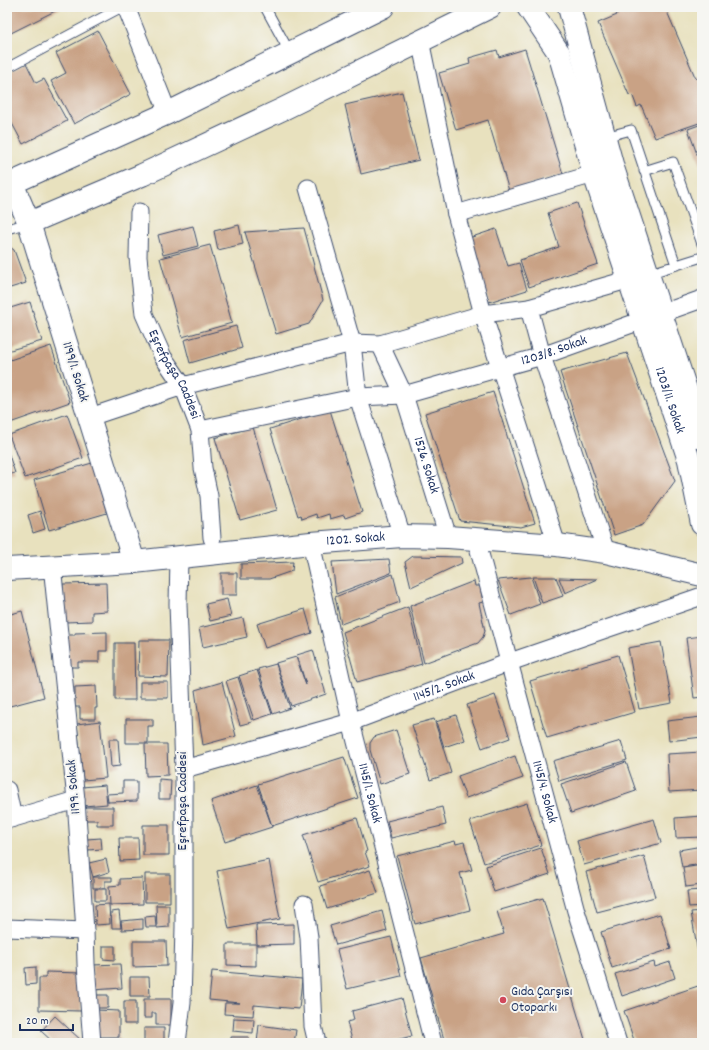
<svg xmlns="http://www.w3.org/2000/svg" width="709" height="1050" font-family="Dekko,sans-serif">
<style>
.building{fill:#c9a285}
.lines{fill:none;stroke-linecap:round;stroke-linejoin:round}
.service-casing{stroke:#3a4a6c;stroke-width:11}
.minor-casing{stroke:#3a4a6c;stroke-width:19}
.tertiary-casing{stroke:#3a4a6c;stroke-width:24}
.service{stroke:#fff;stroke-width:9}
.minor{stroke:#fff;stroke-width:17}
.tertiary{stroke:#fff;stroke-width:22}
.poi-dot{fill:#d1495b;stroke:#f6f6f2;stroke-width:1.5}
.labels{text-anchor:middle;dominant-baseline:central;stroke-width:4;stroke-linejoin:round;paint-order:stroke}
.street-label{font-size:14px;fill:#1b2f5e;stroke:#f6f6f2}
.poi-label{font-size:14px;fill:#1b2f5e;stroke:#f6f6f2;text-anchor:start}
</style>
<rect width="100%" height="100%" fill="#f6f6f2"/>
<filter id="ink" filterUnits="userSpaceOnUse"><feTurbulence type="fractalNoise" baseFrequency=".025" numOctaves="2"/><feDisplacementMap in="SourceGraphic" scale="8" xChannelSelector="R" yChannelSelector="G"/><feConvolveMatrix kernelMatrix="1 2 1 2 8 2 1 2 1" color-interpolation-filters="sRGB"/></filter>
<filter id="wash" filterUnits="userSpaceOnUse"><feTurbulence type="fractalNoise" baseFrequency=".012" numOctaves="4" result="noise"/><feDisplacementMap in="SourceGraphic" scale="16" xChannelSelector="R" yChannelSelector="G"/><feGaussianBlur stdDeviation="0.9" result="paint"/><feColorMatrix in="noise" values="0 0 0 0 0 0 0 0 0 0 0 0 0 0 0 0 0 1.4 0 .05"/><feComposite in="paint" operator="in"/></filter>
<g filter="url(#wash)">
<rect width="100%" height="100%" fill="#e8e1be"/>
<g id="blocks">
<!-- building -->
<path class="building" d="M7,7h56l-56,28z
M614,7h51l31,72 6,-3v46l-47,16 -14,-33 -4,2 -5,-13 -3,1 -31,-72 19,-8z
M98,31l33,63 -57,30 -23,-43 15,-8 -10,-20z
M525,49l38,125 -54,17 -21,-71 -32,10 -17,-57 31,-9 -1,-6 28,-8 2,7z
M26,63l10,20 8,-4 23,42 -44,23 -16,-30v-41z
M402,92l17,68 -58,14 -16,-69z
M702,124v44l-14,-39z
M577,203l21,61 -69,23 -9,-27 39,-13 -11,-34z
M239,225l4,19 -25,6 -4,-19z
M193,226l5,20 -35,9 -5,-20z
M304,228l19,72 -14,24 -33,10 -31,-102z
M496,229l12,37 11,-3 8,27 -38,12 -20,-64z
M7,245l7,5 12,33 -19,6z
M210,245l22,78 -50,14 -22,-79z
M30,302l12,39 -35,10v-42z
M236,326l6,22 -52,15 -6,-23z
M51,346l19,56 -63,22v-63z
M627,353l48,128 -32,44 -29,10 -54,-163z
M493,392l42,131 -14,4 -61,-6 -35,-108z
M330,410l32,102 -17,6 -1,-3 -14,4 -1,-5 -12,4 -1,-4 -14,5 -1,-4 -3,1 -28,-87z
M67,414l16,44 -58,20 -16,-43z
M253,427l24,83 -37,10 -25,-82z
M7,449l8,24 -8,2z
M92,463l15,50 -58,17 -15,-50z
M40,511l5,18 -12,4 -5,-18z
M413,556l48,1 1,6 -51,24 -6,-25z
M389,559l2,14 -55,21 -4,-32z
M293,562l-1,9 -23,8h-28v-15z
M221,573h16v22h-16z
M393,574l7,28 -59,22 -6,-27z
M531,577l9,27 -29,11 -13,-35z
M533,577h23l7,19 -21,7z
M559,578l38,1 -32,14z
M474,581l1,5h5l3,16 -4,1 6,28 -2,6 -5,6 -11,4 -43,16 -14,-57z
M106,583l1,28 -15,1v9l-27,1 -2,-38z
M227,599l4,17 -21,5 -4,-17z
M7,604h2l2,10 11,-3 22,86 -34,9 -3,-11z
M408,607l14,57 -65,18 -14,-50z
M305,609l7,24 -47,15 -8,-24z
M243,618l4,19 -44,10 -4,-19z
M107,632v19h-8v11h-21v5h-10v-32h7v-2z
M702,636v61l-8,1 -8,-60z
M139,640h30l-1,37 -30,-1z
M661,642l11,61 -33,6 -11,-61z
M115,643h19l1,57h-20z
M313,650l13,44 -35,12 -15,-43 20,-6 10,28 -9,-30z
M618,655l17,57 -88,26 -17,-57z
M276,664l14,44 -17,6 -15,-45z
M257,670l15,44 -18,6 -15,-44z
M238,677l14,45 -12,3 -14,-44z
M140,682h28v16h-28z
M222,682l14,54 -33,9 -8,-55z
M96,686l1,22h-2v11h-15v-12h-5v-20z
M495,695l15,43 -28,10 -15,-43z
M456,715l9,25 -21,7 -8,-25z
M701,717l1,20 -33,4 -2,-20z
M126,719h27v7h-5v17h-22z
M434,719l17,54 -21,7 -18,-55z
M100,721l6,57 -23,2 -6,-56z
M396,730l14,44 -30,10 -10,-34v-7l4,-6z
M109,739h9l2,27 -9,1z
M621,741l6,19 -68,21 -6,-20z
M145,744h22l1,31 -22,1z
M702,752v38l-33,2 -2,-38z
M515,756l8,22 -57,20 -8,-22z
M344,757l14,41 -86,28 -14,-42z
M626,762l10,29 -65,22 -10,-29z
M159,779l12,1 -1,19h-11z
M123,781h14v20l-29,1 -1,-8 16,-1z
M105,785l2,19 -23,2 -2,-19z
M257,785l15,42 -47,15 -14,-41z
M527,803l14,42 -57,18 -14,-42z
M84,807h29v18h-16v-5h-13z
M442,807l4,18 -55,13 -4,-17z
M702,816v21l-26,1 -1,-20z
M357,818l10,33 -2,1 5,14 -52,16 -15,-47z
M654,819l7,24 -77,22 -7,-24z
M143,825h26v30h-26z
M101,838l1,11 -14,1 -1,-11z
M119,838h19l1,22 -19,1z
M455,841l1,3 8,-2 8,28 -12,3 10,37 -55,14 -18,-68z
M702,846v18l-20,3 -3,-17z
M541,848l9,26 -56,18 -8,-26z
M644,856l11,41 -58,15 -11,-40z
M106,859l3,13 -16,5 -4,-14z
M269,860l11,59 -51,10 -12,-58z
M702,865v20l-16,2 -3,-19z
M370,870l8,23 -51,16 -7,-23z
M145,874h25v28h-25z
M93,877h19v4h-7v7h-12z
M142,878l1,26 -33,1 -1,-19 11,-1v-6z
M95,889h11v12h-11z
M702,890v16l-13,1 -2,-16z
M543,898l43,145h-141l-24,-85 83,-24 -7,-23z
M109,904l1,20 -14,1 -1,-20z
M156,905h13v22l-12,1z
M119,911l2,17h-9l-1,-16z
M382,911l5,20 -51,14 -6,-19z
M702,911v59h-1l-10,-58z
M660,914l11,35 -59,19 -11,-36z
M155,916l1,11h-10l-1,-10z
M143,919v10l-21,1 -1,-9z
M294,924v20l-37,1 -1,-20z
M391,937l10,39 -54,13 -10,-39z
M133,941h33l1,25 -34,1z
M227,944h29v22l-29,-1z
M103,946h12v14l-12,-1z
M654,962l1,5 15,-5 5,16 -53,18 -7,-22z
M120,964l2,24 -29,2 -1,-25z
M36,967v17l-10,1 -1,-17z
M212,971l90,8 -3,30 -45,-4 -1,11 -29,-2 1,-11h15l-31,-3z
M46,972l36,1 -1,38 -42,-1v-32h7z
M130,977h19l1,19h-20z
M698,986l4,11v46h-67l-11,-32z
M96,995h12v13h-12z
M402,998l10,38 -28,7h-31l-6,-21 7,-2 -2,-9z
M144,999h27v26h-15v-12h-4v5h-8z
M124,1001h12v23h-12z
M96,1010l23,1v26h-23z
M55,1016l28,26 -2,1h-27l-13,-12z
M234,1018l20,1 -1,14 -20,-2z
M259,1025l37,5 -2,13h-37z
M144,1028h20v15h-20z
M231,1037h18v6h-18z
M100,1039h21v4h-21z"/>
</g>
</g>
<g filter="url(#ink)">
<use href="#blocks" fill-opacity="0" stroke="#3a4a6c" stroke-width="1"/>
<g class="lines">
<defs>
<path id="service" d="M265,7l25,46
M7,68l115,-61
M605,137l26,-7 45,135
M644,171l29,-9 29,82
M7,229l22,-6
M648,274l54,-17"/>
<g id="minor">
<path d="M126,7l42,106"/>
<path d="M420,40l36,174 27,100 74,231"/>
<path d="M308,188l44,155 6,54 44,139"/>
<path id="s1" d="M139,212l-1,45 6,57 19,43 20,29 17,44 3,38 6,28 3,42"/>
<path d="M456,214l138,-40"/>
<path d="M529,308l13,48 64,196"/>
<path id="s2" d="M380,344l24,51 44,142"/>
<path d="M90,417l93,-31 169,-43 28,1 103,-30 46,-6 112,-32"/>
<path id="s3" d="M200,430l158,-33 46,-2 138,-39 160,-57"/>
<path id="s4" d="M476,539l100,372 42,132"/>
<path id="s5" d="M311,543l40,179 82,321"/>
<path id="s6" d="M184,769l167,-47 159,-60 192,-66"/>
<path d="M7,790l6,28"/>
<path d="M7,820l69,-20"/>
<path d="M304,904l5,33 4,89 4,17"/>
<path d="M7,928l78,3 -9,-131 -24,-235"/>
<path d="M85,931l1,33 6,79"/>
<path d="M177,1043l5,-40 2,-76v-158l-6,-165 1,-46"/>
</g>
<g id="tertiary">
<path id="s7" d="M528,7l31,46 35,121 95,286 13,64"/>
<path d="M569,7l44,161 89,270"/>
<path d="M29,223l113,-48 141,-66 207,-102"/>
<path d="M134,562l-105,-339 -17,-40 156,-70 215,-106"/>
<path id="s8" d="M7,569l127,-7 177,-19 91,-7 46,1 109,8 49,7 96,23"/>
</g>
</defs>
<!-- service casing -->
<use href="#service" class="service-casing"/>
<!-- minor casing -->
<use href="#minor" class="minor-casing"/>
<!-- tertiary casing -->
<use href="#tertiary" class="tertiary-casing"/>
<!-- service -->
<use href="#service" class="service"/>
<!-- minor -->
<use href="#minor" class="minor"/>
<!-- tertiary -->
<use href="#tertiary" class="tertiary"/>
</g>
</g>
<!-- markers -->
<circle class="poi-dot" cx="503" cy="1000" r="4"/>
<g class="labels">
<!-- street labels -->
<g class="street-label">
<text stroke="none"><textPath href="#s3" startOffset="364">1203/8. Sokak</textPath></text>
<text transform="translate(75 372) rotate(73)">1199/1. Sokak</text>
<text stroke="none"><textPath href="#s1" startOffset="170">Eşrefpaşa Caddesi</textPath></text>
<text stroke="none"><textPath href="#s7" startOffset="420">1203/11. Sokak</textPath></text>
<text stroke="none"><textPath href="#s2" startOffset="130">1526. Sokak</textPath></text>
<text stroke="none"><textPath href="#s8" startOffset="350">1202. Sokak</textPath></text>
<text stroke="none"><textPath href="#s6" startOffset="273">1145/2. Sokak</textPath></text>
<text transform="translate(74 787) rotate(-95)">1199. Sokak</text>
<text stroke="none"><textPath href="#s4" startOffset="262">1145/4. Sokak</textPath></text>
<text stroke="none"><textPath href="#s5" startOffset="257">1145/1. Sokak</textPath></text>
<text transform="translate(183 801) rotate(-90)">Eşrefpaşa Caddesi</text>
</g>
<!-- poi labels -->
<g class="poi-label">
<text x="511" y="992">Gıda Çarşısı<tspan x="511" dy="16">Otoparkı</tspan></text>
</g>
</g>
<!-- margin -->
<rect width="709" height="1050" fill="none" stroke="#f6f6f2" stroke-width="24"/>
<!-- scale -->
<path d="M20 1024v6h53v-6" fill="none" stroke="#1b2f5e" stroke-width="2"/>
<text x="26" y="1024" font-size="12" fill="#1b2f5e" stroke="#f6f6f2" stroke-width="3" paint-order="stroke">20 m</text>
</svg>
